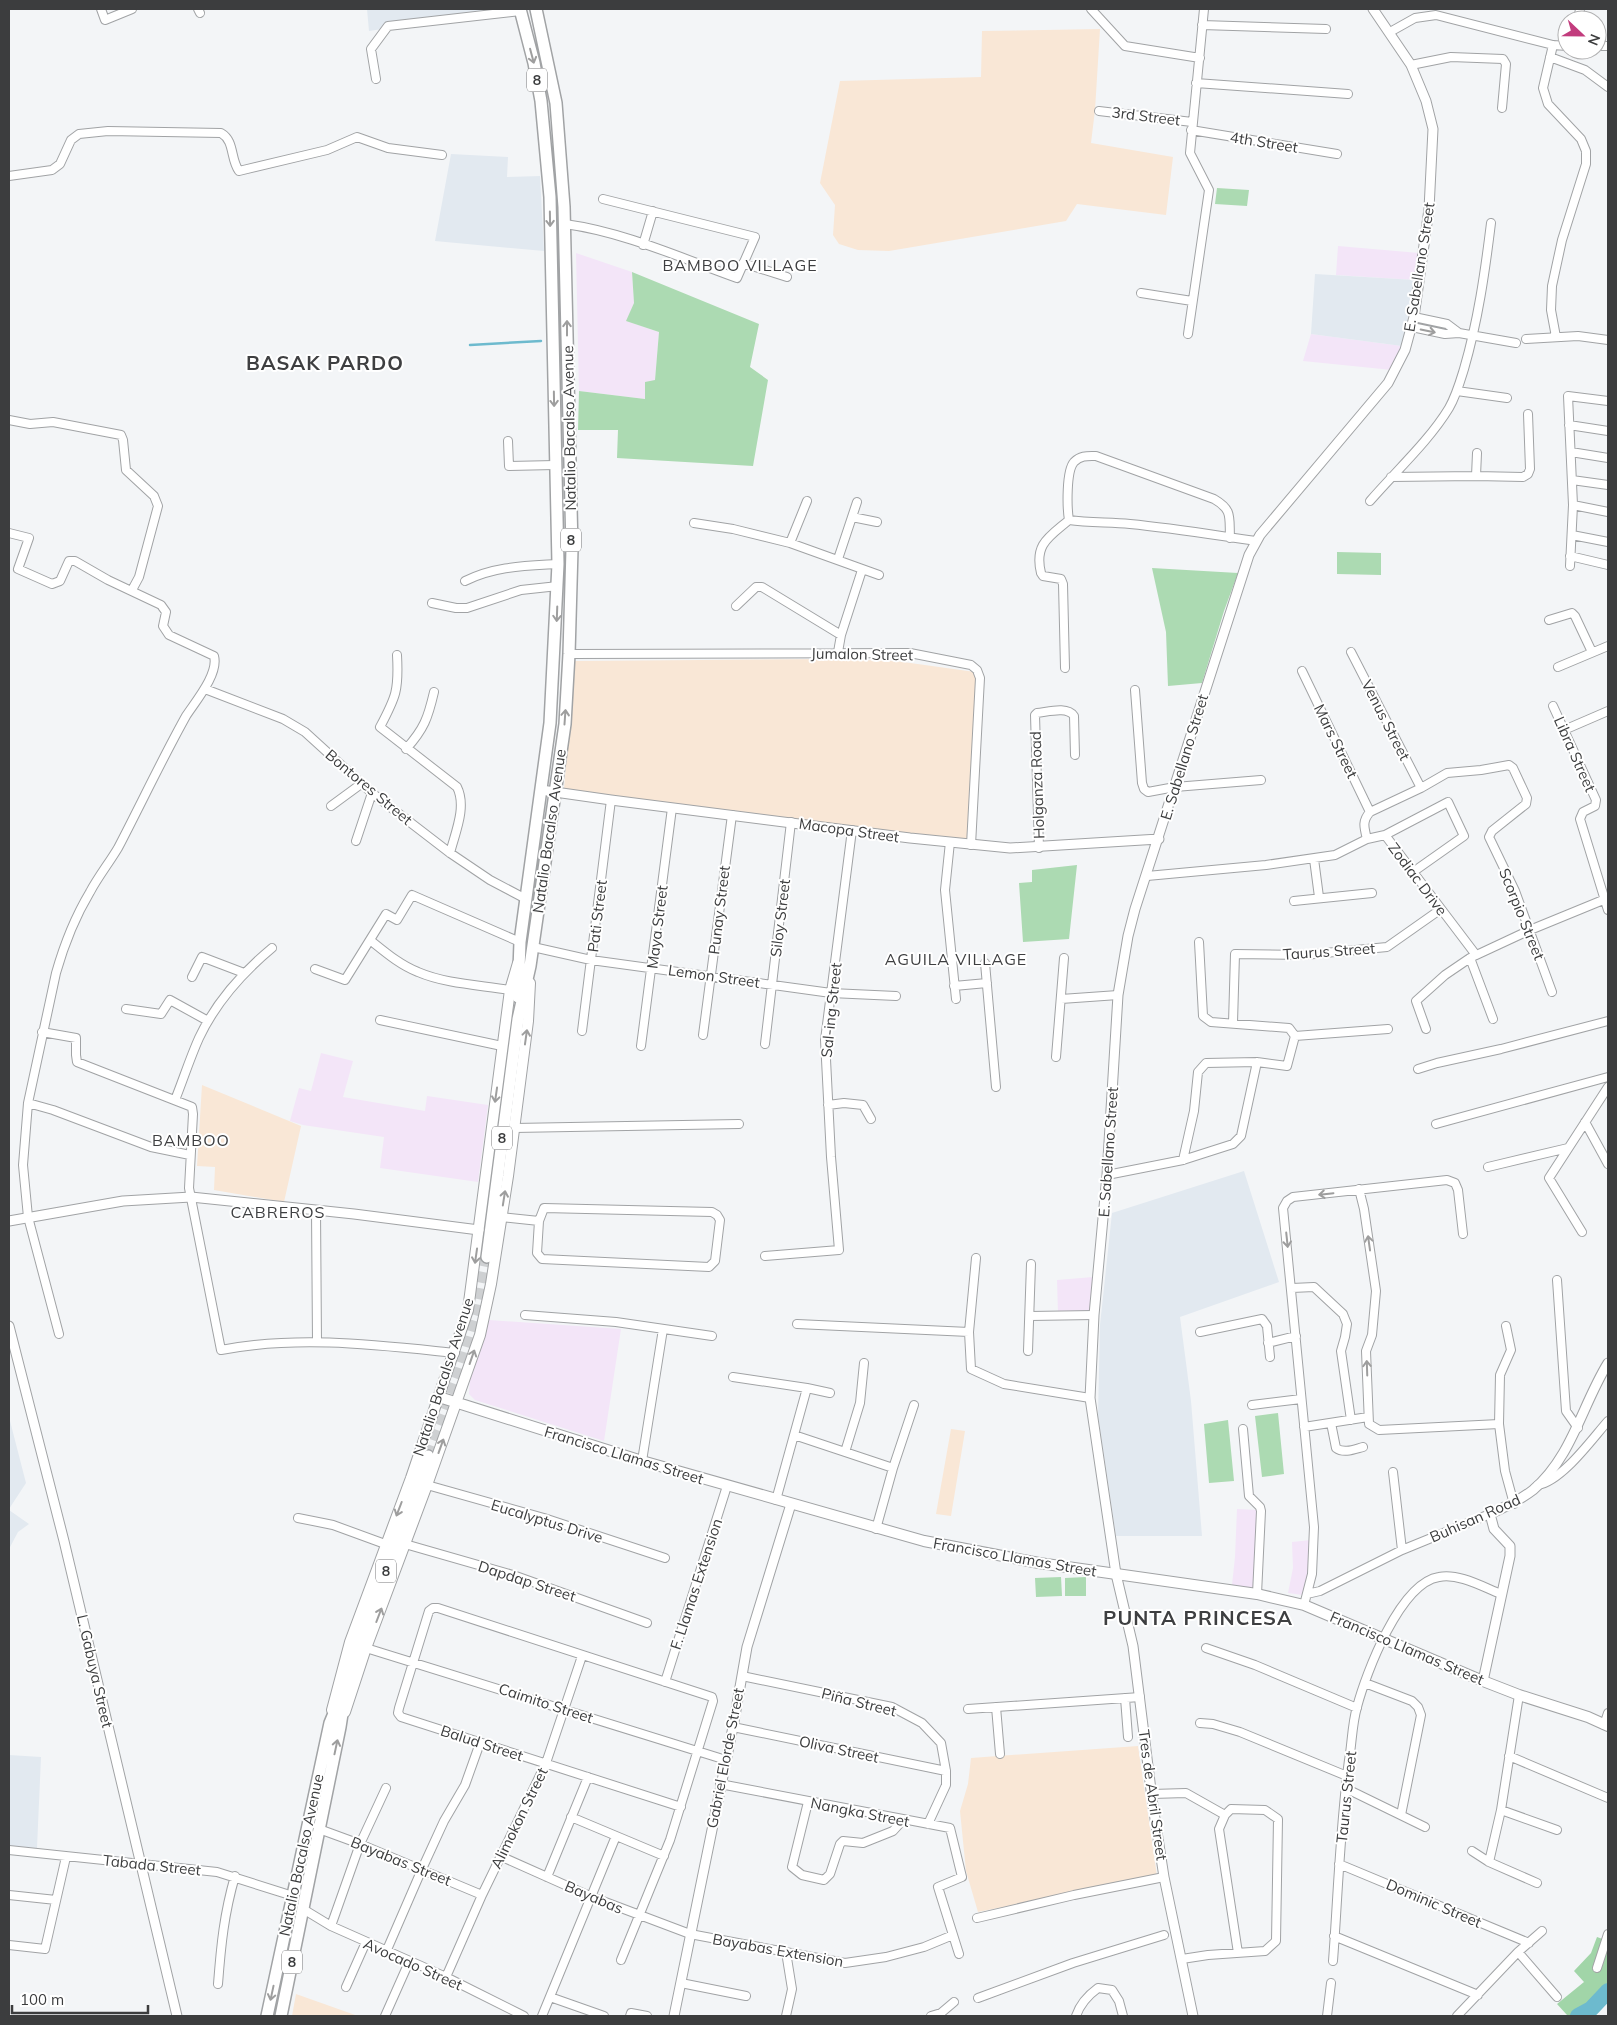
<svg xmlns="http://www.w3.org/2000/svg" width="1617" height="2025" font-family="Mulish,sans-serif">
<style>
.commercial{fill:#f3e5f8}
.built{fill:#e2e9f0}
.education{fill:#f9e7d6}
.green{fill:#acdab2}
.forest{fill:#a1d5a8}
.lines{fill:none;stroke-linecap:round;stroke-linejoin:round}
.stream{stroke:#6dbace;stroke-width:2.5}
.river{stroke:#6dbace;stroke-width:16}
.primary-tunnel{stroke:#ced0d2;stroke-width:11;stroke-dasharray:11 5.5;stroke-linecap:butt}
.minor-casing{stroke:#a1a3a5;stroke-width:10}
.tertiary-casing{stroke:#a1a3a5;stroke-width:11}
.secondary-casing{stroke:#a1a3a5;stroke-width:12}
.primary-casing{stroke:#a1a3a5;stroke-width:14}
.minor{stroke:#fff;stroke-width:8}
.tertiary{stroke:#fff;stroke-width:9}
.secondary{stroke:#fff;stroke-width:10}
.primary{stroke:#fff;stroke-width:11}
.oneway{stroke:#9e9e9e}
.labels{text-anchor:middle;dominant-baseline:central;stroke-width:4;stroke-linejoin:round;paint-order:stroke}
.shield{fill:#fff;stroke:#767778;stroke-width:1}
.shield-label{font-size:14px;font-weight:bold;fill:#3c3d3e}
.street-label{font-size:15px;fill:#3c3d3e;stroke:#fff}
.neighbourhood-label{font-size:16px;letter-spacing:1px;fill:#3e3f41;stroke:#fff}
.district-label{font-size:20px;font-weight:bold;letter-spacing:1px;fill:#3e3f41;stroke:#fff}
</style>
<rect width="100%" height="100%" fill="#f3f5f7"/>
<!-- commercial -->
<path class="commercial" d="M1338,246l81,7 -4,27 -79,-5z
M576,253l56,19 2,31 -7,18 32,11 -4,48 -10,19 -66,-8z
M1311,334l91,12 -10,24 -89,-9z
M321,1053l32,8 -10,36 82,14 2,-15 61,9 -10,77 -98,-14 4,-31 -81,-12 -13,-4 9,-33 12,3z
M1093,1277l-3,34 -32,2 -1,-33z
M489,1320l132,9 -17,112 -129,-41 -6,-6 1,-15z
M1237,1509l22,1 -4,79 -23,-4 3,-28z
M1311,1540l-2,32 -6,23 -15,-2 5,-25 -1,-26z"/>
<!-- built -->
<path class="built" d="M367,9h139v1l-105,10 -14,3 -5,6 -13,2z
M451,154l57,3 -1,20 33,-1 4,75 -109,-10z
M1315,274l100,6 -13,66 -91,-12z
M1244,1171l35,111 -99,35 11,84 11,135h-86l-18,-120 2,-91 12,-112z
M9,1417l17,66 -17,26z
M9,1510l20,14 -11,8 -9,17z
M9,1755l32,2 -4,91 -28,-2z"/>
<!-- education -->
<path class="education" d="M1100,29l-5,81 -4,33 82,14 -7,58 -89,-11 -11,17 -177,30 -31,-1 -19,-6 -6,-9 2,-30 -15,-22 20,-102 141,-4 1,-46z
M829,659l67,2 79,11v41l-8,128 -403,-52 11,-128z
M202,1085l99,41 -17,76 -70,-12 1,-23 -18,-1z
M951,1429l14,2 -14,85 -15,-2z
M1138,1746l19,130 -179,36 -12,-41 -6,-60 8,-27 3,-26z
M296,1994l62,22h-66z"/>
<!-- green -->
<path class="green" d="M1217,188l32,2 -2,16 -32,-2z
M632,272l127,52 -9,43 18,13 -15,86 -136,-8 1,-28h-40l1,-39 66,8v-17l10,-2 4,-48 -33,-11 8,-18z
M1337,552l44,1v22l-44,-1z
M1152,568l86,5 -14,38 -22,72 -34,3 -2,-54z
M1077,865l-8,74 -46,3 -4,-59 13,-1v-12z
M1278,1413l6,61 -22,3 -7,-61z
M1228,1420l6,61 -25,2 -5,-59z
M1061,1577l1,19 -26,1 -1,-19z
M1086,1577v19h-21v-18z"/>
<!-- forest -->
<path class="forest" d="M1597,1937l11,4v50l-3,10 -16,15h-24l2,-1 -10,-11 27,-22 -10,-11 17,-18z"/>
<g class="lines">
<!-- stream -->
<path class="stream" d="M470,345l71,-4"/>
<!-- river -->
<path class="river" d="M1578,2016l13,-7 17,-18"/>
<!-- primary-tunnel -->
<path class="primary-tunnel" d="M428,1456l28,-78 19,-63 12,-58"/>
<defs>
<path id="minor" d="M101,9l4,11 27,-11
M198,9l2,4
M1091,9l34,37 75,12
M1578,20l2,-11
M1202,25l124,4
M1390,32l25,-14 21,-3 117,30 14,1
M1553,45l-10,43 5,16 33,35 5,12v13l-24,76 -10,46 -1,24 5,27
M1597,46h11
M1550,57l35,13 23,17
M1411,65l40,-8 52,2 3,5 -4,44
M376,79l-5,-30 17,-23 132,-15
M1196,83l152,11
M1099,111l93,11
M1191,130l146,24
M9,176l43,-6 8,-6 11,-24 8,-6 29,-3 113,2c14,8 9,26 18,38l88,-21 30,-13 31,11 54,7
M565,224c59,8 116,34 172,54l18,-41 -152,-38
M643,245l10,-34
M743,263l44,14
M1141,293l51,8
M1414,317l33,7 12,9
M1412,327l33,7 14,-1 57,10
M1188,334l21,-144 -19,-37 14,-144
M1526,339l52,-3 30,4
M1457,391l50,7
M9,420l21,4 23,-2 68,13 2,5 3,30 28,26 4,10 -19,71 -7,13
M1569,425l39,6
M508,441l1,25 46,-1
M1571,452l37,6
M1476,476l1,-23
M1391,477l85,-1 47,1 5,-3 2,-5 -2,-55
M1572,480l36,5
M1370,501c26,-30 59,-60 79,-93 7,-12 11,-26 15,-39 14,-48 21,-97 27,-146
M1573,505l35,7
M852,517l25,5
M694,523l39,6 57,14 89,32
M9,533l20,5 -11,31 34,15 8,-3 9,-20h6l33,19 53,25 5,7 -3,14 6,9 45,21c5,18 -19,46 -28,60 -24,43 -45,88 -68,132 -9,15 -20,29 -28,44 -15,25 -26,53 -34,81l-28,130 -5,62 5,52 31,117
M1572,535l36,7
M1230,538c-1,-21 3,-28 -16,-39l-118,-43c-8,0 -15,-1 -22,6 -8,9 -7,46 -5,58 20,3 41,2 61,4 42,4 84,11 126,17
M790,543l17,-42
M1570,556l38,9
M838,559l19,-57
M1570,566l3,-61 -5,-109 40,5
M465,581c30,-15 60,-15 93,-17
M432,603l24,5h11l54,-18 37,-4
M736,606l20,-19h6l79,48
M1549,620l23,-7 3,3 17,36
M838,652l3,-17 21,-65
M1351,652l70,136
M569,654l341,-1 61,12 6,5 3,8 -9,167
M397,655c2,35 -1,42 -17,72l77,60c10,20 -2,46 -7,66
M1558,667l50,-21
M1065,668l-2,-84 -2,-5 -18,-3 -2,-3c-7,-29 8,-36 28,-53
M1302,671l68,141
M205,689l78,30 22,13 67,61 78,60 40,27 36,19
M1135,690l7,93 2,6 4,3 27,-5 86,-7
M1553,706l43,94 -1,6 -12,6 -3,7 28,91
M1564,730l44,-19
M406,749c18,-20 22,-31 28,-57
M331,806l30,-22
M1385,835l91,120
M1367,839c-3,-12 -5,-18 3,-27l51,-24 26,-15 34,-3 28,-5 4,3 14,30 -1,6 -34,27 -3,6 26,54 37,101
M356,841l16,-48
M950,842l-5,48 11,109
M1039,848l-4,-133 2,-2c11,-1 30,-7 37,3l1,39
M1314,859l5,38
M1147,876l119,-11 69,-10 32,-16 18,-4 63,-33 16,34 -51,36
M1294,901l78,-8
M370,940c15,12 30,25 48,32 28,12 62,13 92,18
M533,947l58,13 240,33 65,3
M1470,958l23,61
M985,963l11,124
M315,969l30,11 41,-66 11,6 15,-25 108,47
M192,977l10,-20 42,16
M954,986l33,-3
M1061,999l57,-4
M126,1009l35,5 9,-14 38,21
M380,1020l122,26
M1233,1023l2,-69 69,1 83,-8 54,-38
M1426,1029l-10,-28 29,-26 25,-17 60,-28 78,-32
M582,1031l29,-231
M42,1032l34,6v17l1,7 115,45 1,7 -4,74 32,162c78,-15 156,-5 234,3
M703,1035l29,-220
M1295,1036l93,-7
M765,1044l26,-222
M641,1046l31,-238
M1056,1057l8,-99
M1418,1069l19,-6 64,-14 107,-28
M175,1100c8,-20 15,-42 24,-62 17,-36 43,-65 73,-90
M28,1103l25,7 98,37 39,8
M828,1105l16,-2 19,2 8,14
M1585,1122l23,42
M1436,1124l172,-47
M514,1128l225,-4
M1183,1160l11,-49 4,-39 8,-9 51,-1 30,4 8,-30 -6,-8 -78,-6 -8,-6 -4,-74
M1488,1167l80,-19
M1107,1175l76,-15 50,-16 8,-8 16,-74
M1359,1189l5,20 12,82 -4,44 -6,16 3,73 10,6 120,-6
M544,1208l168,4 5,3 3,5 -5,41 -6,6 -167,-8 -5,-6 2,-32z
M316,1210l1,132
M501,1217l38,4
M1582,1232l-33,-54 59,-91
M765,1256l74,-6 -8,-93 -6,-117 27,-210
M976,1258l-7,74 2,37 33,15 86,14
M1557,1280l9,131 12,17
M1292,1288l22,-1 29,27 4,10 -2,13 -4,14 10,69
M525,1315l91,7 96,14
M1030,1316l64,-1
M797,1324l172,8
M1506,1326l5,24 -11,25 -1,49 6,47 9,33
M1200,1332l62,-13 5,7 3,31
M1268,1343l28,-7
M1028,1351l3,-87
M733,1377l74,11 23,5
M1252,1405l49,-6
M1331,1423l5,25c8,6 19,1 27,-1
M1304,1427l64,-10
M1243,1429l6,67 11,11 1,4 -4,83
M794,1435l99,33
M845,1452l15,-49 4,-40
M642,1461l21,-132
M1393,1472l9,78
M427,1485l117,33 121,40
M1538,1485c24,-4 54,-46 70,-64
M776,1500l31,-112
M298,1518l35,7 52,19
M876,1529l17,-61 21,-63
M405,1544l108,31 134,48
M1307,1594l13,-3 82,-41 88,-36
M1304,1605l8,-31 2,-47 -31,-319 4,-7 6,-4 154,-17 8,3 3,7 5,44
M366,1648l360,112
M1206,1648l49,17 102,43
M742,1676l150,31 30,16 19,20 5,28v14l-18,39
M665,1682l62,-196
M1365,1683l47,18 6,6 3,8 -20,100
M1125,1698l3,39
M996,1707l4,47
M968,1709l172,-12
M1200,1723l13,1 27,8 107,44
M1604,1725l4,-12
M733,1727l213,44
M1509,1756l99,42
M720,1784l230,44 12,49 -24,10 21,67
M1345,1788l80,39
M1152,1794l34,-1 39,22
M808,1802l-16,65 10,8 22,5 6,-6 10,-30 3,-3 20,2 30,-12 10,-11
M1501,1810l56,20
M571,1817l93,39
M319,1829l41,15 122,51
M9,1850l208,22 76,24
M1472,1851l17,11 48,21
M500,1856l92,41 98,37 155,29 41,-6 38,-10 29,-12
M1489,1862l12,-52 18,-115
M1339,1864l190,79
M547,1877l41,-100
M9,1895l47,5
M303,1909l28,17 115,51 78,39
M977,1918l97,-23 90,-18
M331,1926l29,-82 26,-56
M1334,1936l144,59
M9,1945l36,4 21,-92
M386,1952l36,-83 22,-48 21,-36 15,-42
M786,1952l6,37 -6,27
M1518,1952l39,45
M1182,1959l26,-4 57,-4 11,-10 2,-122 -13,-9 -34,-1 -6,6 -6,14 19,124
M621,1960l49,-120 43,-139 -1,-4 -274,-89h-5l-4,3 -30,97 -1,5 3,4 280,90
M1333,1961c5,-67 7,-134 16,-201 3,-17 3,-36 8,-53 9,-34 43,-124 82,-130 20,-4 44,10 62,17
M1597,1968l11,-34
M446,1977l36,-82 64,-132 36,-107
M681,1983l65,13
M218,1984c3,-39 6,-70 17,-108
M346,1987l20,-45
M550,1997l54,19
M978,1998l95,-35 91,-28
M385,2016l24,-54
M542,2016l74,-180
M630,2016l1,-3 16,3
M931,2016l10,-3 13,-11
M1076,2016c4,-12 11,-20 22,-28l14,2 7,11 4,15
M1327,2016l4,-33
M1457,2016l61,-64 24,-21"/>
<path id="tertiary" d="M541,790l70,10 299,38 100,10 149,-9
M9,1221l114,-20 68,-4 163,17 125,16
M9,1326l55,215 113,475
M1483,1681l27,-125v-10l-16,-17 -4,-15c15,-7 29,-13 43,-24 39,-33 49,-85 75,-127
M674,2016l59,-289 14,-80 44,-143
M1193,2016l-29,-139 -11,-71 -20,-160 -17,-72 -26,-176 4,-83 13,-140 11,-180 10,-59 7,-27 114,-354 11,-20 128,-152 17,-33 9,-33 15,-108 4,-80 -7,-28 -15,-36 -38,-56"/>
<path id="secondary" d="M439,1397l203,64 282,80 115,22 218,31 47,11 179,76 36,14 69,22 20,9
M332,1710l18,-68 61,-164 57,-168 42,-320 8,-27
M345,1712l21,-64 61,-163 53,-150 11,-51 17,-108 20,-155 2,-38"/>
<path id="primary" d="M518,997l2,-55 30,-219 8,-159 -8,-367 -9,-96 -7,-38 -14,-54
M487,1257l31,-238 12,-53 35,-242 4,-70 3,-105 -8,-342 -8,-104 -20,-94
M267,2016l63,-293 15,-36 14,-44 69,-187
M281,2016l59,-289 4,-26"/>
</defs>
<!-- minor casing -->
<use href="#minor" class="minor-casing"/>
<!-- tertiary casing -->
<use href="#tertiary" class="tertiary-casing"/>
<!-- secondary casing -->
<use href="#secondary" class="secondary-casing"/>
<!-- primary casing -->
<use href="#primary" class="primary-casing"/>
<!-- minor -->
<use href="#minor" class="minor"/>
<!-- tertiary -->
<use href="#tertiary" class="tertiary"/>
<!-- secondary -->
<use href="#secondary" class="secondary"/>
<!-- primary -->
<use href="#primary" class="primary"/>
</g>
<!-- one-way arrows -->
<defs><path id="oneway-shaft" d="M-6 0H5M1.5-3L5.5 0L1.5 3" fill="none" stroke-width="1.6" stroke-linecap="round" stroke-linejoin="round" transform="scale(1.25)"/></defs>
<g class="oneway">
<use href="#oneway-shaft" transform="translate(532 56) rotate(75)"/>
<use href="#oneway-shaft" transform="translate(550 219) rotate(89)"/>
<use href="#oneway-shaft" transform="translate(567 328) rotate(-90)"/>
<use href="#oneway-shaft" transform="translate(1428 331) rotate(12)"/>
<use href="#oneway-shaft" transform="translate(554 399) rotate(89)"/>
<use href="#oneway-shaft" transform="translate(557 614) rotate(92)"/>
<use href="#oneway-shaft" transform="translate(565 717) rotate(-86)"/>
<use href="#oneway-shaft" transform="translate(526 1037) rotate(-82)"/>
<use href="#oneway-shaft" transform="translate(496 1095) rotate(98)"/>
<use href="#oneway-shaft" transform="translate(1326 1194) rotate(174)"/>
<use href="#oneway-shaft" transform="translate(504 1198) rotate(-81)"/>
<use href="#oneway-shaft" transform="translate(1287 1240) rotate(84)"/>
<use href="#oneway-shaft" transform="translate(1369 1243) rotate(-98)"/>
<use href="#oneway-shaft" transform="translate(476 1256) rotate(98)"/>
<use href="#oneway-shaft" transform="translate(472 1357) rotate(-71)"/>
<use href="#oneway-shaft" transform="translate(1367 1368) rotate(-92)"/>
<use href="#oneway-shaft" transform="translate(441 1446) rotate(-70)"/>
<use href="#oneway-shaft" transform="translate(399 1509) rotate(111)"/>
<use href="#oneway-shaft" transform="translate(379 1615) rotate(-69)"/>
<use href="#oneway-shaft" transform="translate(336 1747) rotate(-78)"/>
<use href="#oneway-shaft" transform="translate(272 1993) rotate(102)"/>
</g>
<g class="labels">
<!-- shield labels -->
<g class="shield">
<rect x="527" y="68.5" width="20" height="23" rx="4"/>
<rect x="561" y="528.5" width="20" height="23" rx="4"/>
<rect x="492" y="1126.5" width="20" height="23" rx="4"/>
<rect x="376" y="1559.5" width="20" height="23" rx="4"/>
<rect x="282" y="1950.5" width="20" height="23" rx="4"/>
</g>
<g class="shield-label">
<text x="537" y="80">8</text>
<text x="571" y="540">8</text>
<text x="502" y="1138">8</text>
<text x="386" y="1571">8</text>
<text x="292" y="1962">8</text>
</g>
<!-- street labels -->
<g class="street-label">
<text transform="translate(1146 116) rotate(7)">3rd Street</text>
<text transform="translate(1264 142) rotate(9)">4th Street</text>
<text transform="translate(1419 267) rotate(-81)">E. Sabellano Street</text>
<text transform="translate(569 428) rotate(-91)">Natalio Bacalso Avenue</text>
<text transform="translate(862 654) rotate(1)">Jumalon Street</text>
<text transform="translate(1386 720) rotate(63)">Venus Street</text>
<text transform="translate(1336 741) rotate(64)">Mars Street</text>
<text transform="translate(1575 754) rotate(66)">Libra Street</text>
<text transform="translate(1184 757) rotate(-73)">E. Sabellano Street</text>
<text transform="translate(1037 785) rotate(-92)">Holganza Road</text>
<text transform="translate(369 787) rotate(40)">Bontores Street</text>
<text transform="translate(849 830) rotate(8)">Macopa Street</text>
<text transform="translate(549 831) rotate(-82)">Natalio Bacalso Avenue</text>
<text transform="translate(1418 879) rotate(53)">Zodiac Drive</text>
<text transform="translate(719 910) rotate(-83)">Punay Street</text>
<text transform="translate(1522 914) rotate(68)">Scorpio Street</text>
<text transform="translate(597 916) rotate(-83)">Pati Street</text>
<text transform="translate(780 918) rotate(-83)">Siloy Street</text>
<text transform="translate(657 927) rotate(-83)">Maya Street</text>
<text transform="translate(1329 951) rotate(-4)">Taurus Street</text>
<text transform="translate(714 976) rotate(8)">Lemon Street</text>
<text transform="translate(831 1010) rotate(-84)">Sal-ing Street</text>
<text transform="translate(1108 1152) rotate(-86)">E. Sabellano Street</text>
<text transform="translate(443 1377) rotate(-72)">Natalio Bacalso Avenue</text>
<text transform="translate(624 1455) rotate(17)">Francisco Llamas Street</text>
<text transform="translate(1475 1518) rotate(-24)">Buhisan Road</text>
<text transform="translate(547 1521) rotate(17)">Eucalyptus Drive</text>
<text transform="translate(1015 1557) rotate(10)">Francisco Llamas Street</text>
<text transform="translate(527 1581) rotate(18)">Dapdap Street</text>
<text transform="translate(696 1584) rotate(-72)">F. Llamas Extension</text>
<text transform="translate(1407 1648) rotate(23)">Francisco Llamas Street</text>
<text transform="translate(95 1671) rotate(77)">L. Gabuya Street</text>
<text transform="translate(859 1702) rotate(14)">Piña Street</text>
<text transform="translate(546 1703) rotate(18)">Caimito Street</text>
<text transform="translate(482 1743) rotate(18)">Balud Street</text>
<text transform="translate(839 1749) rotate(12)">Oliva Street</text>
<text transform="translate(725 1758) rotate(-79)">Gabriel Elorde Street</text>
<text transform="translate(1153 1795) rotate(82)">Tres de Abril Street</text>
<text transform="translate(1346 1797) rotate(-84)">Taurus Street</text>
<text transform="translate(860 1812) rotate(11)">Nangka Street</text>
<text transform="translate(519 1818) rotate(-64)">Alimokon Street</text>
<text transform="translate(301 1855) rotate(-78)">Natalio Bacalso Avenue</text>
<text transform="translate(401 1861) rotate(22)">Bayabas Street</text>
<text transform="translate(152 1865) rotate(6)">Tabada Street</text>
<text transform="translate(594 1897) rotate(23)">Bayabas</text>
<text transform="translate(1434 1903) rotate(23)">Dominic Street</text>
<text transform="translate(778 1950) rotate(10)">Bayabas Extension</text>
<text transform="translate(413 1964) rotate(24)">Avocado Street</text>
</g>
<!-- neighbourhood labels -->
<g class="neighbourhood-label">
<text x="740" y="265">BAMBOO VILLAGE</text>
<text x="956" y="959">AGUILA VILLAGE</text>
<text x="191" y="1140">BAMBOO</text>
<text x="278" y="1212">CABREROS</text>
</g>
<!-- district labels -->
<g class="district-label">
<text x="325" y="362">BASAK PARDO</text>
<text x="1198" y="1617">PUNTA PRINCESA</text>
</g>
</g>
<!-- border -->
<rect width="1617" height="2025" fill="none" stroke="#3c3d3e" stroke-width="20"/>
<!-- north arrow -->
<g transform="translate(1582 35) rotate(112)"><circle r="24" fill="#ffffff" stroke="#b1b1b2"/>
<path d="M0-4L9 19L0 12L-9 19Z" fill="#c23c7d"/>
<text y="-8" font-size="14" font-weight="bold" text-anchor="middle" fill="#3c3d3e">N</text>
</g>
<!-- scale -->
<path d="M12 2005v8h136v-8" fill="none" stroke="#3c3d3e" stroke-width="2.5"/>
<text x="20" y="2005" font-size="15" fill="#3c3d3e" stroke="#ffffff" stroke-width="4" paint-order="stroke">100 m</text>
</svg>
